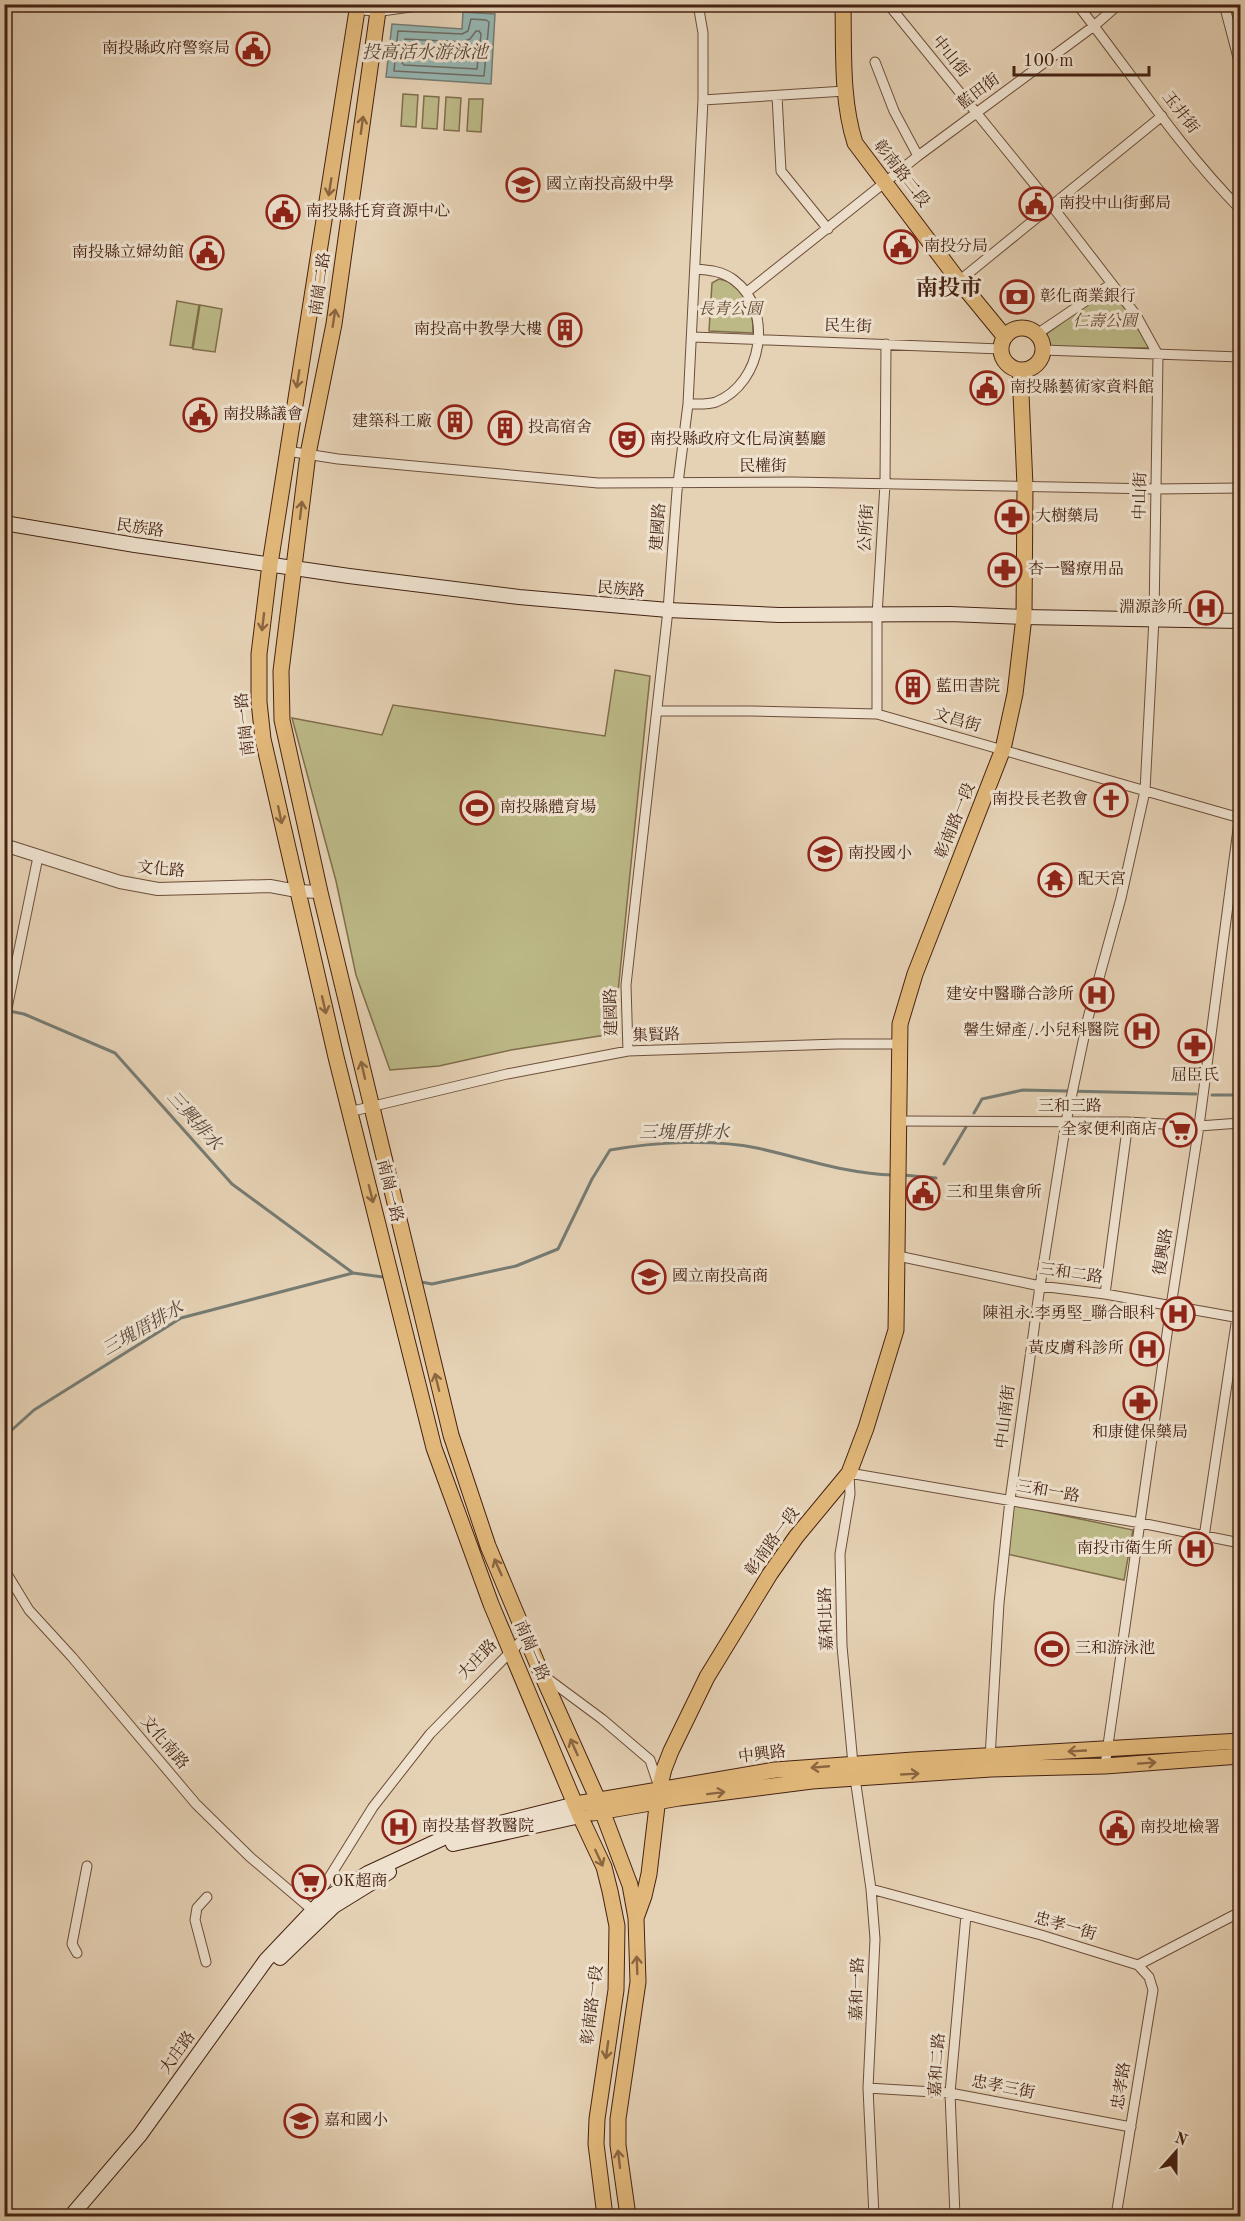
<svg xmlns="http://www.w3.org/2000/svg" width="1245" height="2221" font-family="'Old Standard TT','Noto Serif TC',serif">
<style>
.green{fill:#bcb987;stroke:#806e4c;stroke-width:1.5}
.water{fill:#96b6b2;stroke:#767b72;stroke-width:1.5}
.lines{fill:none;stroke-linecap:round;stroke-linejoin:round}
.shore{stroke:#6e6c62;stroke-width:1.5}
.stream{stroke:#767b72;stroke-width:3}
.minor-casing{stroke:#6d4e3a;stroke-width:11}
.tertiary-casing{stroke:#6d4e3a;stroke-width:14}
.secondary-casing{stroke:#452212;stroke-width:16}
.primary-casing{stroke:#452212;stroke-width:17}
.minor{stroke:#eee1ce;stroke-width:9}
.tertiary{stroke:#eee1ce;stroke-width:12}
.secondary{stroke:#eee1ce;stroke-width:14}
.primary{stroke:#e2b87a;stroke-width:15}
.oneway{stroke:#8c6641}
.labels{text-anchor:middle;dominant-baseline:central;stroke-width:6;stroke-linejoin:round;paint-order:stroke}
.poi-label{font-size:16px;fill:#452212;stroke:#eee1ce;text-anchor:start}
.street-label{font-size:16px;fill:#452212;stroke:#eee1ce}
.park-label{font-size:16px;font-style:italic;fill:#63482f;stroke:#eee1ce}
.water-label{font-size:18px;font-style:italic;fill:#59473a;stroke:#eee1ce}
.district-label{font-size:22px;font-weight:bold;fill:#452212;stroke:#eee1ce}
</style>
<rect width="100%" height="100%" fill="#e5d1b4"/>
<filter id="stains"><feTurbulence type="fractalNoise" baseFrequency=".00333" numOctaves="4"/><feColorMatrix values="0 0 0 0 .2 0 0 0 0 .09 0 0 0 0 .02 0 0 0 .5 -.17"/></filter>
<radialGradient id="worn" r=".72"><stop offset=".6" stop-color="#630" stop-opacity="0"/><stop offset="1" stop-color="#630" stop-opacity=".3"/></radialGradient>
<!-- green -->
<path class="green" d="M403,94l15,1 -2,32 -15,-1z
M424,96l15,1 -2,32 -15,-1z
M446,97l15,1 -2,33 -15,-1z
M469,99h14l-2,33 -14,-1z
M719,279c29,6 34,29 34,54l-44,-2 3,-48z
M1109,288l19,24 22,36 -100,-1 -6,-11z
M177,301l22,4 -7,43 -22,-3z
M200,305l22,4 -7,43 -22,-3z
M615,670l35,6 -33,326 1,31 -107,17 -72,16 -49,4 -34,-95 -20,-94 -44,-163 90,17 11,-30 212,31z
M1013,1505l120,25 -9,50 -117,-26z"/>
<!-- water -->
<path class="water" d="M463,12l32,2 -4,70 -105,-7 6,-53 70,5z"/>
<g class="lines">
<!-- shore -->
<path class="shore" d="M471,19l15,1 3,2 -5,54 -90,-5 4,-40 64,3 6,-3z
M476,31h3l2,3 -4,35 -73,-4 -2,-2 3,-24 57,3 8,-3z
M415,48l53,2 2,2v5l-3,3 -53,-3 -2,-6z"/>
<!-- stream -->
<path class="stream" d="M4,10l17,-6
M9,1011l15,3 91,39 117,131 121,89
M1212,1095h28
M974,1113l8,-14 41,-9 173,4
M944,1164l22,-37
M903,1175l33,3
M421,1282l11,2 84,-18 42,-17 34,-70 18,-29c45,-8 103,-11 147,-2 46,10 89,26 136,27
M4,1437l30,-27 147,-92 172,-45 30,4"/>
<defs>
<path id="minor" d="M888,4l164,202 84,109 22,40 -4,263 -9,173 -24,107 -33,120 -22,104 -26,164 -30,214 -11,103 -9,155
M1077,4c54,69 102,143 163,205
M1224,4l16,61
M875,62l19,49 24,45
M777,96l4,75 47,58
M703,100l142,-9
M959,281l203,-165
M747,292l171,-136 176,-130 25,-22
M1037,334l74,-50
M693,337l308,12
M1043,350l197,7
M688,404c9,0 20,1 28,-2 47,-19 58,-92 18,-122 -12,-9 -25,-10 -39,-11
M287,451l51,8 260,24 194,-1 364,7 84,-1
M657,711h94l126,3 363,104
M877,714v-99l8,-131 1,-140
M4,1023l34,-166
M628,1051l-2,-66 42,-375 9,-119 11,-87 15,-304v-67l-5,-29
M349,1112l158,-38 121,-23 210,-7h61
M899,1121l229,1 71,4 41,-3
M898,1256l142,30 65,8 135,24
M1105,1294l23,-172
M1204,1537l33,-220
M4,1569l25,41 43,47 124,147 54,53 66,56
M544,1676l58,43 48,41 9,27
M1105,1766l66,-460 28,-180 41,-312
M871,1889l170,46 97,30 102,-53
M323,1903l-2,-1 1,-13 51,-82 57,-73 96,-98
M77,1953l-5,-9 15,-78
M206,1962l-11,-42 2,-12 10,-11
M868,2088l82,5 181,34
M874,2216l-6,-128 7,-149 -4,-50 -18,-125 -11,-118 -2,-92 10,-60 -1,-21 292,50 99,20
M955,2216l-5,-123 16,-178
M1116,2216l37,-226 -4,-13 -11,-12"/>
<path id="tertiary" d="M358,8l20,2 43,-6
M4,845l116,37 38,7 112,-3 27,5 23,1"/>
<path id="secondary" d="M4,523l131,22 214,31 170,21 149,13 111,5 171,-1 74,3 216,4
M453,1844l127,-28
M280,1958l54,-52 55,-34
M71,2216l69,-81 126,-175 55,-58 47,-29 80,-37 128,-32"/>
<path id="primary" d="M358,4l-88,560 -11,90v48l4,37 73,318 98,391 57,156 89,212 24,51 6,24 7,35 -1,64 -19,129 -1,25 9,72
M379,4l-45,320 -26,130 -27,217 1,49 38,172 131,543 37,111 54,129 56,125 32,85 6,33 2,64 -20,137v26l10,71
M843,4c1,46 -2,95 12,139l104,138 46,56
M1001 349a21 21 0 1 1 42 0a21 21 0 1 1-42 0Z
M576,1804l199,-34 138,-10 327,-19
M593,1813l86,-15 133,-17 179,-12 114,-3 135,-10
M636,1918l8,-22 5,-22 10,-85 5,-20 7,-18 36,-74 63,-103 26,-37 53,-64 17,-45 30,-98 4,-306 15,-50 88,-225 12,-55 9,-77 1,-131 -5,-116"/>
</defs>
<!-- minor casing -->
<use href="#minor" class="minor-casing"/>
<!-- tertiary casing -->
<use href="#tertiary" class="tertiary-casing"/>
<!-- secondary casing -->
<use href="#secondary" class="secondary-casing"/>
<!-- primary casing -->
<use href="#primary" class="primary-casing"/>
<!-- minor -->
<use href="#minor" class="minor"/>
<!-- tertiary -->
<use href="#tertiary" class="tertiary"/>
<!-- secondary -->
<use href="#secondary" class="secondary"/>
<!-- primary -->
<use href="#primary" class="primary"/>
</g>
<!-- one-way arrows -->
<defs><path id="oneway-shaft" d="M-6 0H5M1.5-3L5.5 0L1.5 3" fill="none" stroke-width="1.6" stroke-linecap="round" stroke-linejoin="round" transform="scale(1.5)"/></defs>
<g class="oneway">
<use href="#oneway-shaft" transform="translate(362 125) rotate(-82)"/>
<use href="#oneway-shaft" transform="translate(330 187) rotate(99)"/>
<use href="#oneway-shaft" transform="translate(334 318) rotate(-81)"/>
<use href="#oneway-shaft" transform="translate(298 379) rotate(99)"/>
<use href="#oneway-shaft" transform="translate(301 510) rotate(-83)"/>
<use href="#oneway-shaft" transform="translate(263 622) rotate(97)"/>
<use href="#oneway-shaft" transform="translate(280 815) rotate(78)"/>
<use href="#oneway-shaft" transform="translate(324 1005) rotate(77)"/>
<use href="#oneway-shaft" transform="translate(363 1070) rotate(-103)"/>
<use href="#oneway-shaft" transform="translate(371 1194) rotate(76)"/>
<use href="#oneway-shaft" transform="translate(437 1382) rotate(-104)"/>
<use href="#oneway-shaft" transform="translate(498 1567) rotate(-114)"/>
<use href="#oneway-shaft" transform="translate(574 1747) rotate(-114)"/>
<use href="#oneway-shaft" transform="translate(1077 1751) rotate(177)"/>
<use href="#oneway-shaft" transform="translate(1147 1763) rotate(-4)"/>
<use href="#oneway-shaft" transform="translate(820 1767) rotate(175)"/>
<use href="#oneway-shaft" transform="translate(910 1774) rotate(-3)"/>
<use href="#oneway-shaft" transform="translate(716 1793) rotate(-7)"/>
<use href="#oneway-shaft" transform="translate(599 1858) rotate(65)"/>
<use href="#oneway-shaft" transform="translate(637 1965) rotate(-92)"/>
<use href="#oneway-shaft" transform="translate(607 2050) rotate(98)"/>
<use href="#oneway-shaft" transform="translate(619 2159) rotate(-97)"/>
</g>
<!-- icons -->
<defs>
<symbol id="civic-ring" viewBox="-11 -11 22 22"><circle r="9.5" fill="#eee1ce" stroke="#8f2418" stroke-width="1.5"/><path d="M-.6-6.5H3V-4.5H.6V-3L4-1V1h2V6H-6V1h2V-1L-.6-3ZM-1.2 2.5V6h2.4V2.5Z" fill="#8f2418"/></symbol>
<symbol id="school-ring" viewBox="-11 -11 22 22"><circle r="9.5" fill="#eee1ce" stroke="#8f2418" stroke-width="1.5"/><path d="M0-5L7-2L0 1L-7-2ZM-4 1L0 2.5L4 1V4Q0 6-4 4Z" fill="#8f2418"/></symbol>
<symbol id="bank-ring" viewBox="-11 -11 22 22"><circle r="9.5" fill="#eee1ce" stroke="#8f2418" stroke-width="1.5"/><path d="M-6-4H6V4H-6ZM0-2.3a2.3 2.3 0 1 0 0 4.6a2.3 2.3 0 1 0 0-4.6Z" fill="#8f2418"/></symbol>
<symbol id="building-ring" viewBox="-11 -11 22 22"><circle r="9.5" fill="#eee1ce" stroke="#8f2418" stroke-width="1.5"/><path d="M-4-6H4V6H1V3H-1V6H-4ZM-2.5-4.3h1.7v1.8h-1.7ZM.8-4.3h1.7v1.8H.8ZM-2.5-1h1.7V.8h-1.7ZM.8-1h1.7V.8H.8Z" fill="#8f2418"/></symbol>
<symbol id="theatre-ring" viewBox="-11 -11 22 22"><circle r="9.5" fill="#eee1ce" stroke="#8f2418" stroke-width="1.5"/><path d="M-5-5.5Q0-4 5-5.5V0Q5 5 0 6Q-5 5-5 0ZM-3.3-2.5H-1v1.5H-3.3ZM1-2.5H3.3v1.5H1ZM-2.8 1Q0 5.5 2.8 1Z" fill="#8f2418"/></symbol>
<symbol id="pharmacy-ring" viewBox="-11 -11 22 22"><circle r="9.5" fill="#eee1ce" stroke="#8f2418" stroke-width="1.5"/><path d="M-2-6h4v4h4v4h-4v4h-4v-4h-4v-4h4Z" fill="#8f2418"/></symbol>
<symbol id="hospital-ring" viewBox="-11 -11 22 22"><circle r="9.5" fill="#eee1ce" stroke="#8f2418" stroke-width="1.5"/><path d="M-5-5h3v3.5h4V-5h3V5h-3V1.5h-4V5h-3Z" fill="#8f2418"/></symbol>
<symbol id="church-ring" viewBox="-11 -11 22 22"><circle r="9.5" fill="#eee1ce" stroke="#8f2418" stroke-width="1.5"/><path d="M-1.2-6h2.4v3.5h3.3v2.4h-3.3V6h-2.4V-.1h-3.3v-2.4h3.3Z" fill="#8f2418"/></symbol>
<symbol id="stadium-ring" viewBox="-11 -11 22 22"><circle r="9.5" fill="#eee1ce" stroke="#8f2418" stroke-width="1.5"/><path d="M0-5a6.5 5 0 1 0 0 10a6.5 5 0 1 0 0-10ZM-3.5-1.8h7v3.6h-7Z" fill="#8f2418"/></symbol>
<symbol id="temple-ring" viewBox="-11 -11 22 22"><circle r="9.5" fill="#eee1ce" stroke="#8f2418" stroke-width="1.5"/><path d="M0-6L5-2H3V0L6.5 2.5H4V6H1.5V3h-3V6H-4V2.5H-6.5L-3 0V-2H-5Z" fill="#8f2418"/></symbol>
<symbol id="supermarket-ring" viewBox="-11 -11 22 22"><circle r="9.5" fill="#eee1ce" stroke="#8f2418" stroke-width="1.5"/><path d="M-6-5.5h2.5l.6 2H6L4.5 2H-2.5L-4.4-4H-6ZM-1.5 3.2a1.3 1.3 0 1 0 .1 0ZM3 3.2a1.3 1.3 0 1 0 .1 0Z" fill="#8f2418"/></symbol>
</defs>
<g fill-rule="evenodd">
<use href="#civic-ring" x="234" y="30" width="38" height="38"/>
<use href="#school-ring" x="504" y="166" width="38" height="38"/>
<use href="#civic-ring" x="1017" y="185" width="38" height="38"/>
<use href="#civic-ring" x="264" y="193" width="38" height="38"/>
<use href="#civic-ring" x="882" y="228" width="38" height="38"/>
<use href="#civic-ring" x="188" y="234" width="38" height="38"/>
<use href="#bank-ring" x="998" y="278" width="38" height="38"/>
<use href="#building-ring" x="546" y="311" width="38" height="38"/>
<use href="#civic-ring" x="968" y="369" width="38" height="38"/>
<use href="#civic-ring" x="181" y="396" width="38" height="38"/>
<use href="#building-ring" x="436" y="403" width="38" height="38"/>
<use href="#building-ring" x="486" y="409" width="38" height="38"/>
<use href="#theatre-ring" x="608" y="421" width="38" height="38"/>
<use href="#pharmacy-ring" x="993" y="498" width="38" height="38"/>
<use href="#pharmacy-ring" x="986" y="551" width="38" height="38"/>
<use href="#hospital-ring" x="1187" y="589" width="38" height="38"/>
<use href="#building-ring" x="894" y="668" width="38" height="38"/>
<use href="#church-ring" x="1092" y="781" width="38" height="38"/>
<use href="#stadium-ring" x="458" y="789" width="38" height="38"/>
<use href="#school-ring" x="806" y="835" width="38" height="38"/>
<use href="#temple-ring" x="1036" y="861" width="38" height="38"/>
<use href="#hospital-ring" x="1078" y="976" width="38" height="38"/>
<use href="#hospital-ring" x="1123" y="1012" width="38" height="38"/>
<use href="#pharmacy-ring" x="1176" y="1027" width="38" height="38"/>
<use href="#supermarket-ring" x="1161" y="1111" width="38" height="38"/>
<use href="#civic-ring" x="904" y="1174" width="38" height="38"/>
<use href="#school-ring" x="630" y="1258" width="38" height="38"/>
<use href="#hospital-ring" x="1159" y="1295" width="38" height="38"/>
<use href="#hospital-ring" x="1128" y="1330" width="38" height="38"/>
<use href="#pharmacy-ring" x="1121" y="1384" width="38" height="38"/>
<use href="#hospital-ring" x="1177" y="1530" width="38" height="38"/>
<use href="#stadium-ring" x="1033" y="1630" width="38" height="38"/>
<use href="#hospital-ring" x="380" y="1808" width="38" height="38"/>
<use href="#civic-ring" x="1098" y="1809" width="38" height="38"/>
<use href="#supermarket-ring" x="290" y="1863" width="38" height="38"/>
<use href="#school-ring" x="282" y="2102" width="38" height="38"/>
</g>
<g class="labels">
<!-- poi labels -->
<g class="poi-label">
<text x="230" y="49" text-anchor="end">南投縣政府警察局</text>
<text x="546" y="185">國立南投高級中學</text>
<text x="1059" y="204">南投中山街郵局</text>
<text x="306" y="212">南投縣托育資源中心</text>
<text x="924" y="247">南投分局</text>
<text x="184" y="253" text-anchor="end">南投縣立婦幼館</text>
<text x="1040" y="297">彰化商業銀行</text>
<text x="542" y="330" text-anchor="end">南投高中教學大樓</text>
<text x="1010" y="388">南投縣藝術家資料館</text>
<text x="223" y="415">南投縣議會</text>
<text x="432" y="422" text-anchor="end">建築科工廠</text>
<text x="528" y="428">投高宿舍</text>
<text x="650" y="440">南投縣政府文化局演藝廳</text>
<text x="1035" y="517">大樹藥局</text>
<text x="1028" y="570">杏一醫療用品</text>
<text x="1183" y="608" text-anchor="end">淵源診所</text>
<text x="936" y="687">藍田書院</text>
<text x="1088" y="800" text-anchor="end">南投長老教會</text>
<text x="500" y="808">南投縣體育場</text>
<text x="848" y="854">南投國小</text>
<text x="1078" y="880">配天宮</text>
<text x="1074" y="995" text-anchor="end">建安中醫聯合診所</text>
<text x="1119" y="1031" text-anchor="end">馨生婦產/.小兒科醫院</text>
<text x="1195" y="1076" text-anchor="middle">屈臣氏</text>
<text x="1157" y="1130" text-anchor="end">全家便利商店</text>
<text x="946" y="1193">三和里集會所</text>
<text x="672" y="1277">國立南投高商</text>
<text x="1155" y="1314" text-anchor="end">陳祖永.李勇堅_聯合眼科</text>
<text x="1124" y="1349" text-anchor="end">黃皮膚科診所</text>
<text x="1140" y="1433" text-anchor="middle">和康健保藥局</text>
<text x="1173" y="1549" text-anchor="end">南投市衛生所</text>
<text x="1075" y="1649">三和游泳池</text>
<text x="422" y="1827">南投基督教醫院</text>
<text x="1140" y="1828">南投地檢署</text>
<text x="332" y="1882">OK超商</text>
<text x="324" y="2121">嘉和國小</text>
</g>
<!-- street labels -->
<g class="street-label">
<text transform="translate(950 57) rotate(51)">中山街</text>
<text transform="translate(979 92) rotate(-37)">藍田街</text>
<text transform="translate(1180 113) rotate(52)">玉井街</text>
<text transform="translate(901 174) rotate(52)">彰南路二段</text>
<text transform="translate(321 284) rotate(-82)">南崗二路</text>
<text transform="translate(848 327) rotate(2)">民生街</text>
<text x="763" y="467">民權街</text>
<text transform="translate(1141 496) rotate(-89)">中山街</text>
<text transform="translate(659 527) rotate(-86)">建國路</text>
<text transform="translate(867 528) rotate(-87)">公所街</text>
<text transform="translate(140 529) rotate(8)">民族路</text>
<text transform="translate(621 590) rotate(5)">民族路</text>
<text transform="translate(957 721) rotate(16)">文昌街</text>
<text transform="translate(246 724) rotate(-97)">南崗一路</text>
<text transform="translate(956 821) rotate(-68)">彰南路一段</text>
<text transform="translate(161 870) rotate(5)">文化路</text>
<text transform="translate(612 1012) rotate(-91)">建國路</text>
<text transform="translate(656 1036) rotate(-2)">集賢路</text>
<text x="1070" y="1107">三和三路</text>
<text transform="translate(389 1191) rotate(76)">南崗一路</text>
<text transform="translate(1164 1252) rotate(-81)">復興路</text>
<text transform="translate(1071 1274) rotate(8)">三和二路</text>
<text transform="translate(1006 1417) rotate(-83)">中山南街</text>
<text transform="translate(1048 1492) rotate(10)">三和一路</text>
<text transform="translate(773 1542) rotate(-54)">彰南路一段</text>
<text transform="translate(827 1619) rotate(-92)">嘉和北路</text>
<text transform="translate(531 1651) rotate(67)">南崗一路</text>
<text transform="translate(478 1660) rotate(-46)">大庄路</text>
<text transform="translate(164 1743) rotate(50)">文化南路</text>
<text transform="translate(762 1755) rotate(-7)">中興路</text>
<text transform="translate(1065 1927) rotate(16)">忠孝一街</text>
<text transform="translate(858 1989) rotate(-88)">嘉和一路</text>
<text transform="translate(593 2005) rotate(-83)">彰南路一段</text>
<text transform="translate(178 2053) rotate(-54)">大庄路</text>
<text transform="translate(938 2065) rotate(-86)">嘉和二路</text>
<text transform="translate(1122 2086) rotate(-81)">忠孝路</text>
<text transform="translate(1003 2088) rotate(11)">忠孝三街</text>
</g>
<!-- park labels -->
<g class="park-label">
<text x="730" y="310">長青公園</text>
<text x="1105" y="322">仁壽公園</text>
</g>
<!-- water labels -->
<g class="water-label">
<text x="425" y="53">投高活水游泳池</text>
<text transform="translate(194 1121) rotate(48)">三興排水</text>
<text x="684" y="1133">三塊厝排水</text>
<text transform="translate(143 1329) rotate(-30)">三塊厝排水</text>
</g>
<!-- district labels -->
<g class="district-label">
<text x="949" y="289">南投市</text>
</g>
</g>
<!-- margin -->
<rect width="1245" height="2221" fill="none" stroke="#e5d1b4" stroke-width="24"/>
<rect x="6" y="6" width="1233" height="2209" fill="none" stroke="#452212" stroke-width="3"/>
<rect x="12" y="12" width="1221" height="2197" fill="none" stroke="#452212" stroke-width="1.5"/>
<!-- north arrow -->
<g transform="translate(1176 2152) rotate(21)" stroke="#eee1ce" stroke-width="4.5" paint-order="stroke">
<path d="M0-4.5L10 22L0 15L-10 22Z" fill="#452212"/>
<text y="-9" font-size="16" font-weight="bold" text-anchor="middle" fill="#452212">N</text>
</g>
<!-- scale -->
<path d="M1014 66v9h135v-9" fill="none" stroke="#452212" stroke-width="3"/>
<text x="1023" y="66" font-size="18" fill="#452212" stroke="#eee1ce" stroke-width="4.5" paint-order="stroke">100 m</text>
<rect width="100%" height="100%" filter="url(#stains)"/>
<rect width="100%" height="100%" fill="url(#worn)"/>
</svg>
